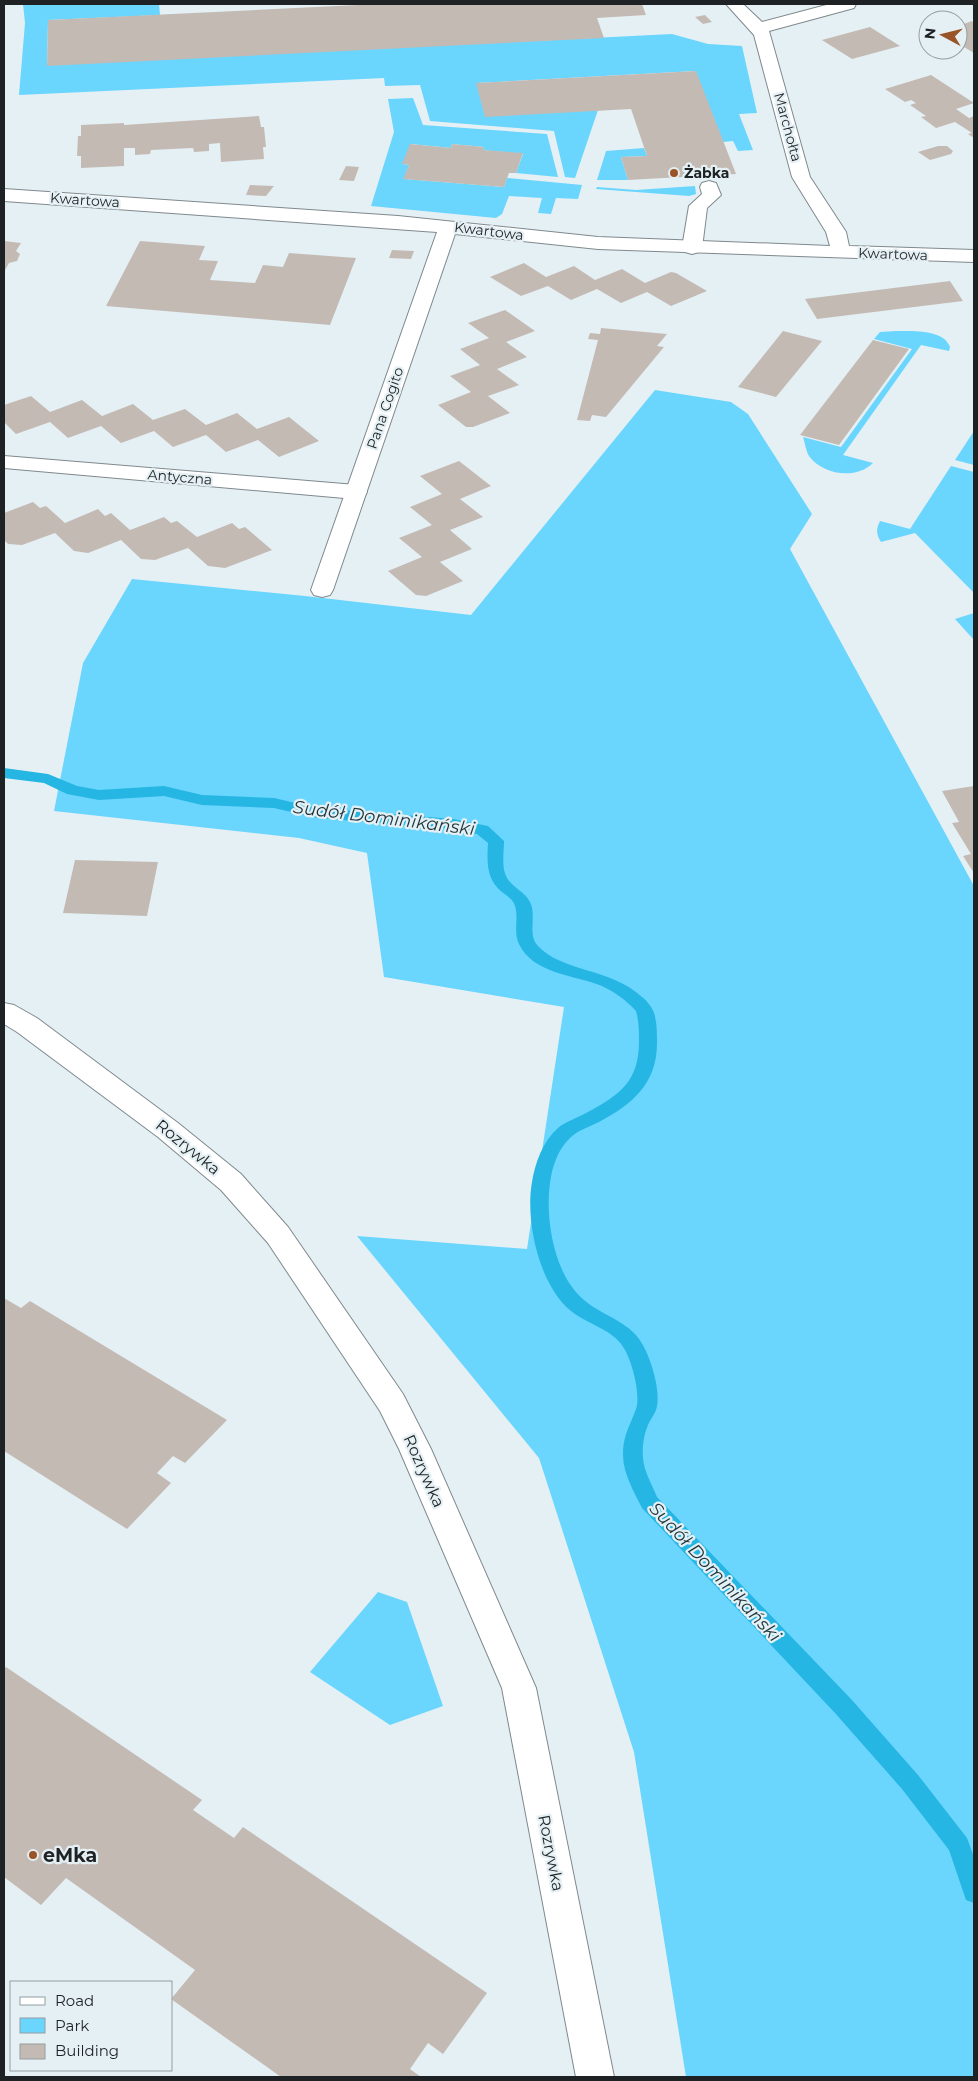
<svg xmlns="http://www.w3.org/2000/svg" width="978" height="2081" font-family="Montserrat,sans-serif">
<style>
.green{fill:#6ad5fd}
.lines{fill:none;stroke-linecap:round;stroke-linejoin:round}
.stream{fill:#25b6e3;fill-rule:evenodd}
.building{fill:#c4bab4}
.lane-casing{stroke:#7f898d;stroke-width:2}
.street-casing{stroke:#7f898d;stroke-width:2}
.lane{fill:#fff;fill-rule:evenodd}
.street{fill:#fff;fill-rule:evenodd}
.poi-dot{fill:#995428;stroke:#e5f0f5;stroke-width:2}
.labels{text-anchor:middle;dominant-baseline:central;stroke-width:4.5;stroke-linejoin:round;paint-order:stroke}
.far-street-label{font-size:14px;fill:#1e2224;stroke:#e5f0f5}
.far-poi-label{font-size:14px;font-weight:bold;fill:#1e2224;stroke:#e5f0f5;text-anchor:start}
.street-label{font-size:16px;fill:#1e2224;stroke:#e5f0f5}
.water-label{font-size:18px;font-style:italic;fill:#1d333b;stroke:#e5f0f5}
.near-poi-label{font-size:19px;font-weight:bold;fill:#1e2224;stroke:#e5f0f5;text-anchor:start}
</style>
<rect width="100%" height="100%" fill="#e5f0f5"/>
<!-- green -->
<path class="green" d="M23,4h136l1,11 -112,5 -1,45 625,-31 36,10 34,2 15,67 -18,1 14,36 -15,1 -5,-10 -10,1 -28,-71 -218,12 121,27 -23,68 -10,-1 -11,-46 -124,-10 -10,-36 -35,1 -1,-8 -365,17 6,-72z
M413,98l10,27 124,9 11,43 -42,-4 7,-19 -40,-4 1,-3 -32,-3 -1,4 -40,-4 -8,20 6,1 -5,14 100,8 3,-9 75,7 -4,14 -22,-1 -5,16 -13,-1 4,-15 -33,-2 -7,18 -6,4 -125,-12 23,-74 -6,-33z
M644,148l3,8 -26,1 7,23h-31l9,-29z
M695,186l1,8 -7,2 -93,-7 1,-2 39,3z
M896,331c15,0 48,-2 54,16l-1,4 -28,-6 -78,110 30,8c-17,17 -50,12 -64,-7 -3,-5 -4,-13 -6,-19l38,10 71,-98 -38,-10 6,-7z
M655,390l76,12 17,12 64,100 -22,35 184,337v1191h-288l-52,-325 -95,-294 -182,-222 170,13 37,-242 -180,-30 -17,-124 -68,-15 -245,-27 29,-148 49,-84 173,17 166,19z
M974,431v34l-19,-5z
M951,466l23,6v121l-59,-60 -34,9c-5,-8 -5,-13 -1,-21l30,8z
M974,613v27l-19,-21z
M378,1592l29,10 36,104 -53,19 -80,-53z"/>
<g class="lines">
<!-- stream -->
<path class="stream" d="M4,768l44,6 29,12 22,4 65,-4 38,9 72,3 43,10 136,11 35,7 16,15c0,11 -3,27 3,37 6,10 17,13 23,24 7,14 -3,33 8,44 24,26 73,22 104,51 5,4 10,10 12,16 3,9 3,20 3,30 0,40 -24,61 -58,79 -10,5 -21,8 -29,16 -12,11 -18,29 -20,45 -5,37 4,92 34,117 21,18 48,21 61,49 7,15 15,40 12,57 -1,7 -6,12 -9,19 -4,9 -6,22 -5,33 1,14 9,26 14,39l194,202 67,76 49,63 7,19v46l-8,-3 -17,-50 -47,-61 -67,-76 -193,-205c-8,-16 -19,-35 -19,-53 0,-20 7,-29 13,-46 5,-14 -4,-47 -11,-59 -11,-21 -37,-25 -54,-39 -32,-26 -46,-90 -39,-129 3,-19 11,-41 26,-54 8,-7 20,-10 30,-16 33,-18 51,-31 51,-71 0,-9 0,-20 -3,-30 -9,-10 -21,-19 -34,-25 -27,-11 -69,-12 -83,-42 -6,-12 0,-26 -4,-38 -2,-7 -8,-10 -13,-14 -16,-13 -15,-30 -14,-49l-11,-9 -24,-5 -136,-11 -43,-10 -72,-3 -38,-9 -65,4 -32,-6 -23,-11 -40,-5z"/>
</g>
<!-- building -->
<path class="building" d="M378,4h264l4,11 -49,3 7,20 -557,28 1,-46z
M705,15l7,7 -9,2 -8,-7z
M972,21l2,2v30l-10,-6h-6v-21z
M870,27l30,19 -48,13 -30,-19z
M696,71l40,103 -108,6 -7,-23 26,-1 -16,-47 -146,8 -9,-34z
M931,75l43,28 -18,6 13,9 5,-2v22l-6,-4 4,-1 -17,-11 -19,6 -15,-11 5,-1 -16,-11 6,-2 -5,-3 -6,2 -20,-13z
M259,116l2,11h3l2,20h-3l1,12 -43,3 -1,-19 -11,1v7l-15,1 -1,-4 -42,2 -1,4 -15,1v-7h-11v18l-43,2v-12h-4l1,-20h3v-11l43,-2v2z
M410,144l41,4 1,-4 32,3 -1,3 40,3 -7,20h-7l-5,14 -101,-8 6,-14 -7,-1z
M938,146h9l6,5 -2,3 -21,6 -12,-8z
M346,166l13,1 -5,14 -15,-1z
M250,185l24,1 -8,10 -20,-1z
M4,241l17,2 -5,8 4,3 -3,7 -8,2 -5,9z
M140,241l65,5 -6,14 19,1 -8,19 45,3 8,-18 20,2 6,-14 67,5 -26,67 -224,-19z
M392,250l22,1 -3,8 -22,-1z
M524,263l22,14 28,-11 21,14 27,-11 23,14 26,-11 5,1 31,18 -36,15 -24,-14 -26,11 -24,-14 -26,11 -23,-14 -27,10 -31,-19z
M950,281l13,20 -146,18 -12,-20z
M505,310l30,21 -29,11 21,15 -30,12 22,16 -31,11 22,17 -37,14h-7l-28,-22 33,-13 -21,-16 30,-11 -20,-16 29,-11 -21,-15z
M601,328l66,6 -10,12 7,1 -58,70 -14,-2 -2,6 -13,-1 21,-80 -10,-1 2,-6 10,1z
M783,331l39,10 -46,56 -38,-10z
M873,340l36,9 -70,96 -39,-10z
M31,396l19,16 32,-12 20,16 31,-12 20,16 32,-11 21,16 31,-12 20,16 32,-12 30,24 -40,16 -21,-17 -32,12 -20,-17 -33,12 -19,-16 -33,12 -20,-17 -33,12 -18,-16 -34,12 -12,-12v-17z
M459,461l32,25 -31,13 23,18 -33,13 22,19 -32,13 23,19 -37,15 -10,-1 -28,-24 34,-14 -23,-19 33,-13 -22,-18 32,-13 -22,-18z
M33,502l7,6 6,-2 19,17 33,-14 7,7 6,-3 19,17 34,-13 7,6 6,-2 20,16 35,-14 7,6 6,-2 27,23 -47,18 -17,-2 -20,-18 -33,12 -14,-1 -20,-19 -33,13 -14,-2 -19,-18 -33,12 -14,-1 -4,-4v-27z
M974,786v87l-11,-17 8,-2 -19,-31 7,-1 -17,-31z
M75,860l83,2 -11,54 -84,-3z
M4,1298l17,10 9,-7 197,119 -42,43 -12,-7 -16,17 14,10 -44,46 -123,-78z
M6,1667l196,133 -9,10 41,28 9,-11 244,166 -44,61 -15,-11 -18,26 11,8h-140l-110,-78 24,-29 -129,-92 -25,27 -37,-28v-208z"/>
<g class="lines">
<defs>
<path id="lane" d="M709,181l7,2 5,12 -14,13 -5,40 -3,4 -7,2 -7,-2 -3,-4 7,-42 13,-12 -2,-7 2,-4z
M4,456l352,29 8,2 3,5 -3,5 -8,2 -352,-31z"/>
<path id="street" d="M726,4h17l19,18 68,-18h26l-2,4 -85,23 41,146 36,55 3,14 125,4v12l-376,-13 -143,-15 -122,356 -3,5 -8,2 -8,-2 -3,-5 126,-358 -433,-31v-12l394,27 200,21 232,9 -4,-14 -34,-55 -38,-142z
M4,1003l10,2 23,13 141,105 63,51 47,53 115,167 28,55 105,239 78,389h-38l-74,-389 -103,-239 -19,-38 -112,-168 -47,-53 -63,-53 -141,-105 -13,-8z"/>
</defs>
<!-- lane casing -->
<use href="#lane" class="lane-casing"/>
<!-- street casing -->
<use href="#street" class="street-casing"/>
<!-- lane -->
<use href="#lane" class="lane"/>
<!-- street -->
<use href="#street" class="street"/>
</g>
<!-- markers -->
<g class="poi-dot">
<circle cx="674" cy="173" r="5"/>
<circle cx="33" cy="1855" r="5"/>
</g>
<g class="labels">
<!-- far-street labels -->
<g class="far-street-label">
<text transform="translate(788 127) rotate(75)">Marchołta</text>
<text transform="translate(85 200) rotate(4)">Kwartowa</text>
<text transform="translate(489 231) rotate(7)">Kwartowa</text>
<text transform="translate(893 254) rotate(2)">Kwartowa</text>
<text transform="translate(385 408) rotate(-71)">Pana Cogito</text>
<text transform="translate(180 477) rotate(5)">Antyczna</text>
</g>
<!-- far-poi labels -->
<g class="far-poi-label">
<text x="684" y="173">Żabka</text>
</g>
<!-- street labels -->
<g class="street-label">
<text transform="translate(188 1147) rotate(39)">Rozrywka</text>
<text transform="translate(424 1471) rotate(66)">Rozrywka</text>
<text transform="translate(551 1853) rotate(79)">Rozrywka</text>
</g>
<!-- water labels -->
<g class="water-label">
<text transform="translate(384 818) rotate(7)">Sudół Dominikański</text>
<text transform="translate(715 1572) rotate(47)">Sudół Dominikański</text>
</g>
<!-- near-poi labels -->
<g class="near-poi-label">
<text x="43" y="1855">eMka</text>
</g>
</g>
<!-- border -->
<rect width="978" height="2081" fill="none" stroke="#1e2224" stroke-width="10"/>
<!-- legend -->
<rect x="10" y="1981" width="162" height="90" fill="#e5f0f5" stroke="#959ea1"/>
<rect x="20" y="1997" width="25" height="8" fill="#ffffff" stroke="#959ea1"/>
<text x="55" y="2006" font-size="15" fill="#1e2224">Road</text>
<rect x="20" y="2018" width="25" height="15" fill="#6ad5fd" stroke="#959ea1"/>
<text x="55" y="2031" font-size="15" fill="#1e2224">Park</text>
<rect x="20" y="2044" width="25" height="15" fill="#c4bab4" stroke="#959ea1"/>
<text x="55" y="2056" font-size="15" fill="#1e2224">Building</text>
<!-- north arrow -->
<g transform="translate(943 35) rotate(277)"><circle r="24" fill="#e5f0f5" stroke="#959ea1"/>
<path d="M0-4L9 19L0 12L-9 19Z" fill="#995428"/>
<text y="-8" font-size="14" font-weight="bold" text-anchor="middle" fill="#1e2224">N</text>
</g>
</svg>
